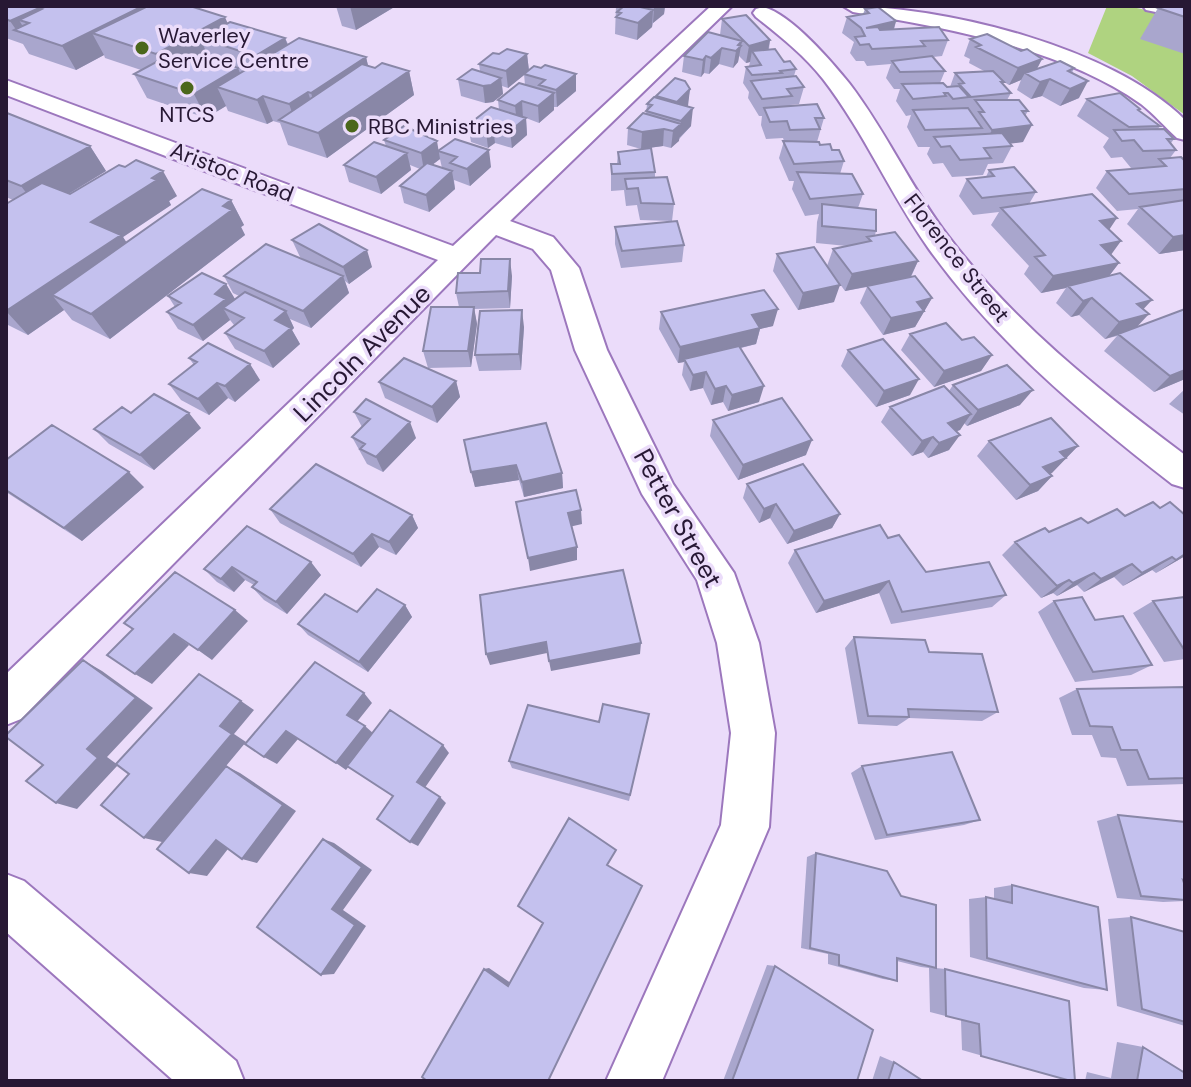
<svg xmlns="http://www.w3.org/2000/svg" width="1191" height="1087" font-family="'DM Sans',sans-serif">
<style>
.green{fill:#afd380}
.lines{fill:none;stroke-linecap:round;stroke-linejoin:round}
.minor-casing{stroke:#9c77bd;stroke-width:4}
.minor{fill:#fff;fill-rule:evenodd}
.wall{fill:#a9a6cd;fill-rule:evenodd}
.shaded-wall{fill:#8987a7}
.building{fill:#c4c1ee;stroke:#8987a7;stroke-width:2}
.poi-dot{fill:#4b671b;stroke:#ebdcfa;stroke-width:3}
.labels{text-anchor:middle;dominant-baseline:central;stroke-width:7;stroke-linejoin:round;paint-order:stroke}
.far-poi-label{font-size:22px;fill:#271834;stroke:#ebdcfa;text-anchor:start}
.far-street-label{font-size:22px;fill:#271834;stroke:#ebdcfa}
.street-label{font-size:26px;fill:#271834;stroke:#ebdcfa}
</style>
<rect width="100%" height="100%" fill="#ebdcfa"/>
<!-- green -->
<path class="green" d="M1107,6h20l58,12v97l-53,-39 -44,-23z"/>
<g class="lines">
<defs>
<path id="minor" d="M711,6h21l-222,215 43,16 26,31 28,82 66,134 61,89 25,70 16,90 -6,94 -107,254h-56l115,-256 10,-92 -14,-90 -20,-63 -55,-86 -67,-144 -24,-80 -18,-21 -37,-14 -475,484 -15,6v-51l432,-414 -432,-165v-15l447,166z
M843,6c101,0 269,41 342,114v20l-8,-2c-12,-11 -23,-24 -36,-34 -79,-56 -195,-76 -288,-92z
M1143,6h42v12l-39,-8z
M763,7c28,7 68,54 86,76 37,48 62,105 99,153 65,86 151,155 237,219v33l-13,-4c-89,-69 -177,-143 -243,-235 -39,-55 -65,-117 -106,-170 -19,-24 -43,-43 -67,-62l-3,-4 3,-4z
M6,874l18,7 212,180 8,20h-70l-168,-149z"/>
</defs>
<!-- minor casing -->
<use href="#minor" class="minor-casing"/>
<!-- minor -->
<use href="#minor" class="minor"/>
</g>
<!-- wall -->
<path class="wall" d="M6,6l222,17 57,15 3,6 78,13 2,9 7,2 34,3 5,24 -87,63 -39,-13 -8,-22 -7,-2 -6,3 -39,-13 -2,-5 -20,12 -59,-20 -13,-24 7,-4 -36,-12 -1,-3 -28,15 -47,-16 -6,-10 -17,-6z
M336,6h60l-40,24 -14,-4z
M616,6h49l-1,8 -11,9 -1,4 -15,13 -22,-6z
M1185,6v48l-45,-15 18,-31z
M865,9l31,12 -2,9 54,10 -6,16 -9,1 12,14 -5,12 7,4h3l5,-14 29,-2 -15,-8 1,-4 -6,-3 6,-17 51,12 21,8 -5,10 37,-1 -2,5 7,25 -19,8 -18,-10 -11,3 -14,-9 4,-10 -12,5 -5,-3 -2,2 9,9 -4,7 21,11 -3,5 -2,26 -13,1 2,3 -9,17 -15,1 -5,11 -31,2 -9,-14 -10,1 -6,-10 3,-7h-12l-11,-20 4,-12 -5,1 -10,-15 4,-12h-6l-8,-11 5,-14 -24,2 -3,-5h-8l-6,-8 4,-11 -12,-9 5,-16 16,-3z
M722,19l48,21 -1,9 27,20 -2,7 10,11 -5,17 -9,1v1l34,12 -7,24 15,8 12,11 -4,13 23,20 -5,14 18,23 -1,4 43,26 -7,16 21,21 -17,29 -32,8 -23,-32 7,-16 -22,4 -18,-25 6,-17 14,-3 -31,-3 1,-21 2,-8 -14,2 -13,-27 2,-8h-5l-10,-23 5,-17 -1,-3 -17,1 -5,-14 1,-9h-3l-11,-18 1,-6 -6,-9 3,-16 3,-1 1,-4 -4,1 -7,-7 -1,6 -5,6 -14,-4 -10,10 -5,-1 -3,4 -19,-5 2,-16 36,-21z
M499,54h28l2,17 -21,17 -6,-2 1,8 -10,8 -8,1 -24,-7 -3,-17 22,-8 -1,-7z
M541,68l35,6v17l-19,16h-3v3l-15,13 -13,-5 1,17 -15,13 -17,-5 -7,5 -17,-6 -3,-17 31,-15 -1,-10 27,-15 -1,-11z
M690,89l-3,18 4,19 -20,22 -8,-2 -22,3 -14,-4 1,-17 18,-14 1,-10 9,-7v-1z
M1087,99l52,12 21,15 -2,3 16,10 -3,4 5,7 -6,8 15,3v89l-26,4 -32,-30 11,-15 -21,2 -21,-23 11,-17 40,-3h-16l-9,-11 -11,1 -8,-11 6,-9 -32,-22z
M6,114l84,32 16,25 -37,23 108,2 -8,5 2,4 -48,32 3,5 105,-42 13,25 -3,2 4,8 -135,104 -38,-19 -8,-10 -36,25 -22,-11v-120l7,-4 -7,-3z
M384,140l55,11 52,16 -21,19 -16,-6 1,9 -26,23 -25,-9 -4,-17 20,-17 -10,-4 1,5 -30,24 -32,-12 -5,-17 42,-19zM440,159l2,9 -10,-3z
M618,152l37,20v6l19,26 -2,17 -32,-1 -3,-15 -11,1 -2,-16 -13,1v-27h6z
M989,170l47,22 -7,12 80,26 2,25 8,8 -10,13 35,33 -7,18 48,-18v70l-31,13 -50,-41 13,-15 -12,3 -26,-24 -8,2 -15,-14 10,-15 -25,5 -17,-19 5,-8 -38,-41 8,-13 -26,3 -14,-19 8,-17 19,-2z
M615,227l69,18 -2,17 -61,6 -6,-24z
M292,240l80,27 -23,17 -4,-3 4,12 -38,35 -21,-9 4,9 -2,2 8,14 -27,24 -38,-19 -10,-16 9,-8 -4,-5 -27,21 -25,-12 -11,-17 8,-5 -7,-11 58,-12 9,15 4,-3 -6,-3 -9,-17 88,-12 -12,-7z
M777,254l57,48 -36,8 -25,-39z
M512,276l-2,32 -36,1 3,15 -6,43 -43,1 -5,-17 36,-44 -3,-14z
M661,312l112,14 -13,3 -4,15 -15,4 18,54 -31,9 -5,-9 -12,3 -8,-17 -13,3 -8,-16 2,-13 -6,1 -19,-34z
M524,327l-3,43 -42,1 -4,-16z
M910,334l52,6 30,15 -11,16 -47,16 -33,-37z
M848,350l62,45 -34,12 -35,-41z
M189,358l71,22 -25,22 -7,-4 -19,17 -28,-15 -12,-16 25,-19z
M456,381l4,16 -23,26 -52,-25 -6,-16z
M953,385l67,20 -53,21 -3,-3 -4,7 -4,1 -7,19 -21,8 -5,-6 -11,4 -31,-34 9,-15 59,-16z
M1185,389v26l-16,-11z
M354,412l62,26 -33,34 -16,-8 -15,-27 10,-10z
M131,413l70,15 -47,42 -45,-26 -15,-15z
M713,420l93,35 -68,25 -28,-44z
M464,440l98,33 1,15 -39,9 -5,-17 -44,7z
M989,441l89,5 -28,28 2,2 -14,15 -22,9 -39,-44z
M6,460l138,27 -62,54 -76,-49z
M747,484l93,30 -8,14 -45,16 -17,-26 -11,5 -16,-25z
M1160,508l25,7v41l-29,17 -4,-3 -29,16 -9,-9 -30,15 -7,-7 -20,11 -4,-3 -12,5 -39,-43 13,-13 34,-10z
M270,509l142,6 6,13 -22,27 -17,-8 -18,20 -81,-44z
M247,526l74,49 -34,39 -23,-14 -12,-13 2,-2 -9,-5 -11,12 -17,-10 -13,-13z
M888,538l38,34 80,23 -14,12 -101,17 -12,-31 -63,20 -28,-50 7,-13z
M1185,597v62l-21,3 -31,-49 20,-12z
M1054,601l41,19 57,45 -21,10 -56,7 -37,-70z
M405,605l7,12 -44,55 -60,-37 -10,-11 59,-12z
M854,637l75,15 69,60 -16,9 -73,-3 -12,8 -39,-2 -13,-76z
M1185,687v97l-58,2 -11,-28 -15,-1 -9,-22h-20l-13,-37 18,-9z
M649,714l-20,87 -117,-33 -3,-7 90,-39z
M862,766l118,54 -16,5 -89,15 -24,-67z
M1118,815l67,7v79l-22,1 -46,-4 -20,-77z
M816,853l120,115 9,1 126,112 -109,-31 -1,-30 -31,-8 -1,-44 -8,-1 -24,-6v20l-14,-2 -55,-15v-10l-27,-6 6,-91z
M1012,885l95,105 -23,-2 -114,-31 -1,-58 17,-2 8,2v-11z
M1131,917l54,15v94l-68,-20 -9,-87z
M767,965l8,1 82,115h-134z
M1117,1042l26,5 42,34h-100l2,-9 24,6z
M880,1056l14,6 29,19h-51z"/>
<!-- shaded-wall -->
<path class="shaded-wall" d="M143,6h22l-73,27 12,22 -28,15 -14,-24z
M350,6h46l-40,24z
M653,6h12l-1,8 -11,9 1,-16z
M39,8l14,24 -34,-12 9,15 -11,-4 -7,-10z
M653,10l-1,17 -15,13 1,-17z
M225,17l10,24 -35,-3 8,18 -40,22 -12,-24z
M896,21l-5,17 -25,-10z
M285,38l9,24 -30,18 -9,-24z
M770,40l-3,16 -15,-5 -2,11 -4,1 3,-17z
M742,41l-4,21 -5,6 3,-17 2,-6z
M722,48l-3,16 -10,10 2,-16z
M527,54l2,17 -21,17 -2,-17z
M706,56l-2,17 -3,4 2,-17z
M366,57l6,25 -53,36 -8,-25z
M1042,59l-9,17 -8,-3 -4,7 -12,5 9,-17z
M238,68l10,25 -31,-6 9,19 -20,12 -12,-24z
M409,71l5,24 -87,63 -9,-25z
M576,74v17l-19,16 -1,-17z
M501,78l2,16 -10,8 -8,1 -2,-17z
M1050,79l-8,17 -11,3 9,-17z
M1088,81l-9,17 -19,8 10,-17z
M690,89l-2,17 -13,13 2,-17z
M308,92l8,25 -19,9 -8,-22z
M554,93v17l-15,13 -1,-17z
M263,96l10,25 -6,3 -10,-24z
M522,101l1,17 -6,5 -2,-17z
M693,108l-2,18 -12,12 2,-17z
M526,118l1,17 -15,13 -2,-17z
M681,124l-2,17 -8,7 2,-17z
M1032,125l-9,17 -40,5 9,-17z
M493,126l2,17 -7,5 -2,-17z
M664,129l-1,17 -22,3 1,-17z
M437,141l3,18 -16,12 -3,-18z
M90,146l16,25 -66,40 -19,-25z
M489,150l2,17 -21,19 -3,-17z
M407,153l4,17 -30,24 -5,-17z
M163,171l14,25 -8,5 2,4 -48,32 15,23 -86,35 12,15 -36,25 -22,-24 85,-89z
M452,171l3,18 -26,23 -3,-17z
M231,200l13,25 -3,2 4,8 -135,104 -19,-25z
M1117,218l-12,18 -5,-15z
M1185,235v15l-26,4 14,-17z
M1121,241l-13,18 -7,-14z
M367,250l5,17 -23,17 -6,-17z
M510,259l2,17 -2,32 -2,-17z
M918,261l-8,17 -65,13 7,-17z
M1119,263l-13,17 -38,6 -2,2 -25,5 12,-17z
M343,276l6,17 -38,35 -8,-17z
M226,284l10,17 -13,7 7,12 -27,21 -10,-16 22,-31z
M840,285l-6,17 -36,8 5,-17z
M932,298l-17,29 -32,8 8,-17 26,-16z
M1092,298l-13,17 -8,2 12,-16z
M1152,300l-15,16v-12z
M474,307l3,17 -6,43 -3,-16z
M778,309l-5,17 -13,3 -4,15 -71,17 -1,-2v3l-6,1 2,-16 72,-32z
M522,310l2,17 -3,43 -2,-16z
M286,311l8,17 -2,2 8,14 -27,24 -9,-17 11,-31z
M1149,314l-15,16 -29,9 14,-17z
M992,355l-11,16 -47,16 10,-16z
M250,364l10,16 -25,22 -10,-16z
M1185,370v9l-31,13 16,-16z
M706,372l-3,16 -13,3 3,-16z
M919,379l-9,16 -34,12 8,-16z
M456,381l4,16 -23,26 -5,-16z
M217,383l11,15 -19,17 -11,-16z
M726,386l-3,16 -12,3 4,-16z
M764,386l-5,16 -31,9 4,-16z
M1033,390l-13,15 -53,21 11,-16z
M189,413l12,15 -47,42 -14,-15z
M971,414l-11,16 -22,8 10,-15z
M410,422l6,16 -33,34 -7,-15z
M960,435l-11,15 -21,8 11,-15z
M933,437l-10,15 -11,4 10,-15z
M812,440l-6,15 -68,25 5,-15z
M1078,446l-26,27 -23,9 31,-30z
M516,465l3,15 -44,7 -4,-15z
M129,472l15,15 -62,54 -18,-13z
M562,473l1,15 -39,9 -2,-15z
M1052,476l-14,15 -22,9 14,-15z
M776,504l-6,14 -11,5 5,-14z
M581,510l1,14 -13,3 -1,-14z
M840,514l-8,14 -45,16 7,-13z
M412,515l6,13 -22,27 -7,-13z
M372,534l7,13 -18,20 -8,-13z
M577,547v13l-47,11 -2,-13z
M1185,554v2l-29,17z
M1172,557l-20,13 -29,16 19,-13z
M311,562l10,13 -34,39 -11,-12z
M1132,564l-18,13 -30,15 17,-13z
M232,567l13,13 -11,12 -13,-13z
M1094,573l-17,12 -20,11 16,-13z
M1069,580l-16,13 -12,5 16,-12z
M889,581l-10,12 -63,20 8,-12z
M405,605l7,12 -44,55 -9,-10z
M235,610l13,11 -36,39 -14,-10z
M174,634l15,11 -37,39 -17,-10z
M546,642l1,11 -57,12 -4,-11z
M641,643l-1,11 -89,17 -2,-10z
M83,660l19,11 51,37 -46,49 11,8 -41,44 -21,-6 31,-54z
M364,693l8,10 -16,20 -9,-8z
M241,701l13,9 -20,24 12,8 -20,24 14,7 56,38 -39,52 -15,-4 41,-54 -121,37 -18,-4 76,-112z
M365,726l9,8 -28,36 -10,-7z
M286,731l12,8 -21,25 -13,-7z
M443,745l6,8 -25,36 -7,-7z
M440,797l6,6 -28,43 -8,-4z
M323,839l11,4 38,27 -29,40 23,16 -32,48 -13,1 11,-66z
M216,840l15,5 -24,31 -18,-3z
M489,968l23,16 -4,2 -24,-17z"/>
<!-- building -->
<path class="building" d="M8,6h135l-81,40 -48,-16 15,-7 -10,-3 23,-11 -3,-1 -29,13 -4,-2v-12z
M148,6h42l35,11 -69,37 -64,-21z
M624,6h12l17,4 -15,13 -22,-6 5,-4 -4,-1z
M1162,6h23v11l-27,-9z
M878,7l18,14 -30,7 12,-1 2,3 59,-3 9,13 -27,1 4,5 -53,3 -3,-5 -9,1 -5,-8 10,-1 -4,-8 -14,-11 22,-4 -4,-4z
M746,15l24,25 -21,6 -27,-27z
M230,22l55,16 -30,18 -55,-18z
M708,32l34,9 -4,4 3,1 -5,5 -14,-3 -11,10 -5,-2 -3,4 -19,-4z
M987,34l34,17 6,-2 15,10 -24,9 -42,-21 5,-2 -11,-6z
M299,38l67,19 -55,36 -3,-1 -19,12 -26,-8 -6,4 -40,-13z
M507,49l20,5 -21,17 -27,-7 14,-11 6,1z
M775,49l9,13 6,-1 6,8 -16,2 2,2 -30,2 -6,-8 15,-2 -9,-14z
M169,55l21,7 10,-6 38,12 -44,26 -60,-20z
M932,56l13,15 -45,1 -8,-11z
M1060,61l14,7 -6,3 20,10 -18,8 -20,-10 -10,3 -15,-9z
M382,63l27,8 -91,62 -39,-13 83,-56 13,4z
M545,65l31,9 -20,16 -17,-5 6,-5 -21,-6 10,-8 7,2z
M472,69l29,9 -10,7 -8,1 -25,-7z
M993,71l11,11h-3l10,11 -40,4 -12,-13 5,-1 -9,-10z
M796,76l8,11 -17,2 5,7 -30,3 -11,-18z
M675,78l10,3 5,8 -13,13 -21,-6z
M519,83l35,10 -16,13 -16,-5 -7,5 -17,-6z
M943,83l4,4 12,-1 10,11 -16,2 -5,-6h-4l2,3 -33,3 -11,-15z
M1120,93l20,16 -2,1 22,16 -31,1 -42,-28z
M654,97l39,11 -12,13 -35,-10 6,-6 -5,-1z
M975,100h44l9,11h-6l10,14 -40,5 -13,-18h5z
M817,104l7,14h-9l5,11 -30,1 -3,-9 -17,1 -6,-14z
M491,107l35,11 -16,13 -17,-5 -7,5 -18,-6z
M968,108l14,20 -57,2 -12,-20z
M7,113l83,33 -69,40 -15,-6v-66z
M643,113l38,11 -8,7 -9,-2 -22,3 -14,-4z
M404,126l33,15 -16,12 -37,-13z
M1164,129l10,10h-7l9,11 -33,1 -9,-11 -12,1 -8,-11z
M1002,133l10,13 -28,2 7,10 -31,2 -10,-14 -9,1 -7,-10z
M455,139l34,11 -22,19 -17,-6 7,-6 -19,-6z
M783,141l36,1 1,3 10,-1 2,6h7l5,11 -50,3z
M374,142l33,11 -31,24 -32,-12z
M651,148l4,24 -43,2 -1,-10h9l-2,-12z
M1181,157l4,4v28l-56,5 -22,-23 59,-5 -7,-7z
M136,160l27,11 -11,7 5,2 -66,42 30,13 -115,76v-107l36,-21 28,11 49,-29 6,2z
M427,163l25,8 -26,24 -26,-9z
M1014,167l22,25 -54,6 -15,-19 27,-3 -5,-6z
M797,172l55,2 11,20 -53,5z
M667,177l7,27 -33,-1 -3,-15 -11,1 -2,-10z
M202,189l29,11 -8,6 9,4 -141,104 -39,-19z
M1092,194l25,24 -17,3 21,20 -20,4 18,18 -66,13 -18,-19 10,-2 -44,-47z
M1185,200v35l-12,2 -33,-30z
M822,204l54,6v21l-54,-5z
M677,221l7,24 -62,6 -7,-24z
M319,224l48,26 -24,17 -51,-27z
M895,232l23,29 -66,13 -19,-25 38,-8 -4,-4z
M266,244l77,32 -40,35 -79,-35z
M814,247l26,38 -37,8 -26,-39z
M481,259h29l-2,32 -52,2 2,-20h22z
M202,273l24,11 -11,10 11,5 -33,26 -26,-13 14,-9 -13,-7z
M1120,273l32,27 -15,4 12,10 -30,8 -27,-24 -9,3 -15,-15z
M915,276l17,22 -15,4 7,9 -33,7 -24,-32z
M764,290l14,19 -26,6 8,13 -80,19 -19,-35z
M245,292l41,19 -11,9 16,8 -27,23 -39,-18 19,-15 -21,-10z
M431,307h43l-6,44h-45z
M1185,309v61l-15,6 -52,-42z
M522,310l-3,44 -44,1 5,-44z
M946,323l16,17 12,-3 18,18 -48,16 -34,-37z
M883,339l36,40 -35,12 -36,-41z
M208,343l42,21 -25,22 -8,-3 -19,16 -29,-15 28,-22 -8,-4z
M739,346l25,40 -32,9 -6,-9 -11,3 -9,-17 -13,3 -9,-16z
M404,358l52,23 -24,26 -53,-25z
M1007,365l26,25 -55,20 -25,-25z
M944,386l27,28 -23,9 12,12 -21,8 -6,-6 -11,4 -32,-34z
M154,394l35,19 -49,42 -46,-26 28,-22 9,6z
M782,398l30,42 -69,25 -30,-45z
M366,399l44,23 -34,35 -16,-8 5,-5 -13,-7 18,-18 -16,-7z
M1051,418l27,28 -18,6 6,6 -23,9 9,9 -22,9 -41,-44z
M546,423l16,50 -40,9 -6,-17 -45,7 -7,-32z
M52,425l77,47 -65,56 -58,-38v-30z
M316,464l96,51 -23,27 -17,-8 -19,20 -83,-45z
M803,464l37,50 -46,17 -18,-27 -12,5 -17,-25z
M576,490l5,20 -13,3 9,34 -49,11 -12,-56z
M1153,502l7,6 10,-6 15,13v39l-9,6 -4,-3 -30,16 -10,-9 -31,15 -7,-6 -21,10 -4,-3 -12,6 -42,-44 30,-14 4,4 32,-14 7,5 29,-14 8,7z
M880,525l8,13 11,-3 27,37 63,-10 17,33 -104,17 -13,-31 -65,20 -29,-51z
M247,526l64,36 -35,40 -24,-15 5,-5 -25,-15 -11,12 -17,-10z
M623,570l18,73 -92,18 -3,-19 -60,12 -6,-59z
M175,572l60,38 -37,40 -24,-16 -39,40 -28,-19 26,-26 -9,-6z
M377,589l28,16 -46,57 -61,-38 27,-30 32,18z
M1082,597l13,23 28,-4 29,49 -59,7 -39,-71z
M1185,597v54l-32,-50z
M854,637l71,3 4,12 53,2 16,58 -90,-3 1,8 -41,-1z
M83,660l53,38 -49,51 11,9 -42,45 -30,-22 17,-16 -37,-28v-2z
M315,662l49,31 -17,22 18,11 -29,37 -50,-32 -22,26 -19,-13z
M199,674l42,27 -21,25 12,8 -88,104 -43,-33 28,-31 -13,-10z
M1185,687v91l-36,1 -12,-29h-16l-9,-23 -22,-1 -13,-37z
M603,704l46,10 -19,81 -121,-34 19,-56 71,17z
M390,710l53,35 -26,37 23,15 -30,45 -33,-23 16,-23 -46,-30z
M952,752l28,68 -93,15 -25,-69z
M226,766l57,39 -41,54 -26,-19 -27,33 -32,-24z
M1118,815l67,7v59l-2,-1 2,6v14l-44,-4z
M569,818l47,32 -9,15 35,21 -94,195h-121l-5,-4 62,-108 24,17 35,-63 -25,-17z
M323,839l39,28 -30,42 23,16 -34,50 -64,-48z
M816,853l71,18 14,25 35,9v63l-39,-10v23l-58,-16v-10l-29,-7z
M1012,885l86,22 9,83 -120,-32 -1,-61 26,6z
M1131,917l54,15v90l-43,-13z
M775,966l98,64 -16,51h-125z
M945,969l124,32 6,80h-4l-90,-25 -2,-32 -33,-8z
M1143,1047l42,26v8h-48z
M894,1062l29,19h-35z"/>
<!-- markers -->
<g class="poi-dot">
<circle cx="142" cy="48" r="8"/>
<circle cx="187" cy="88" r="8"/>
<circle cx="352" cy="126" r="8"/>
</g>
<g class="labels">
<!-- far-poi labels -->
<g class="far-poi-label">
<text x="158" y="35">Waverley<tspan x="158" dy="25">Service Centre</tspan></text>
<text x="187" y="114" text-anchor="middle">NTCS</text>
<text x="368" y="126">RBC Ministries</text>
</g>
<!-- far-street labels -->
<g class="far-street-label">
<text transform="translate(232 172) rotate(21)">Aristoc Road</text>
<text transform="translate(957 258) rotate(52)">Florence Street</text>
</g>
<!-- street labels -->
<g class="street-label">
<text transform="translate(362 353) rotate(-45)">Lincoln Avenue</text>
<text transform="translate(678 518) rotate(61)">Petter Street</text>
</g>
</g>
<!-- border -->
<rect width="1191" height="1087" fill="none" stroke="#271834" stroke-width="16"/>
</svg>
